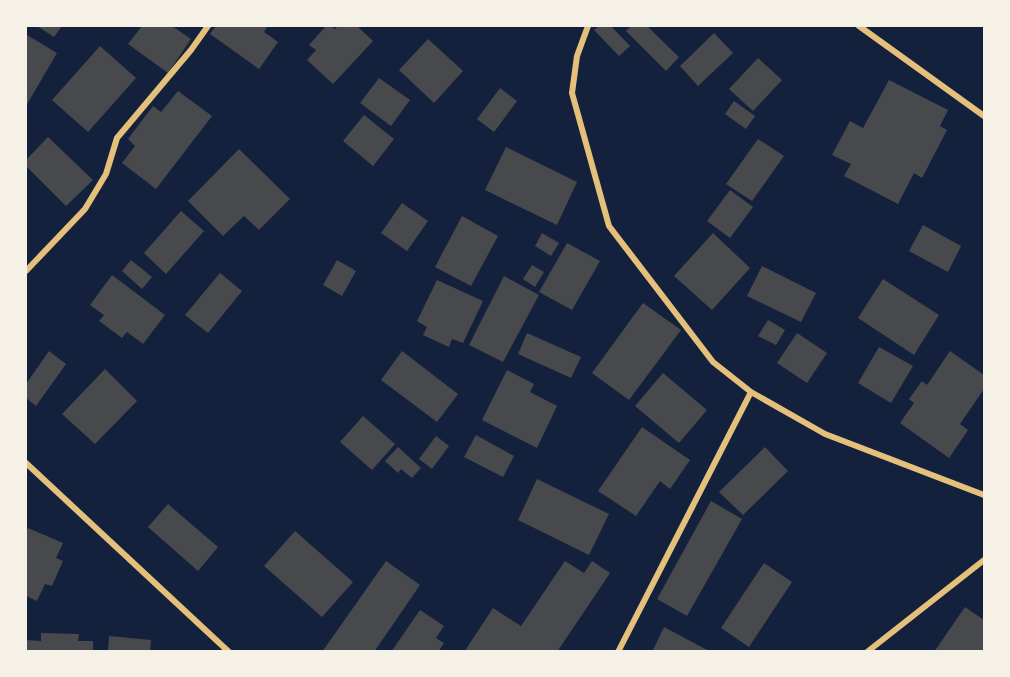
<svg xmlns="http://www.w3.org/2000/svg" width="1010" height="677" font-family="'Playfair Display',serif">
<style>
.building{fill:#48494c}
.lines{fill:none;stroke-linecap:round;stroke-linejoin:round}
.minor{stroke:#e5c07b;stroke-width:6}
</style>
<rect width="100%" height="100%" fill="#14213d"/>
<!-- building -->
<path class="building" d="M37,26h25l-8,11z
M142,26h30l19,13 -23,34 -40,-29z
M216,26h49l2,1 -3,5 14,10 -19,27 -49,-35z
M326,26h5l4,3 3,-3h19l16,15 -40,43 -26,-24 9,-10 -7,-5z
M599,26h12l19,20 -11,10 -25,-26z
M631,26h16l32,31 -13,14 -40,-40z
M714,33l19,20 -35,33 -18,-20z
M27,35l30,18 -31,53v-68z
M428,39l35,32 -29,32 -35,-33z
M100,46l36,32 -48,54 -36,-32z
M758,58l24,22 -29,31 -24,-22z
M379,78l31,22 -19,26 -31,-23z
M889,80l59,30 -8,16 7,4 -25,48 -8,-5 -16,31 -54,-28 7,-12 -19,-9 18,-34 13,7z
M500,88l17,13 -23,31 -17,-13z
M178,91l34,25 -56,73 -34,-26 13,-17 -7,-7 25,-33 8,6z
M734,101l21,15 -9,13 -21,-15z
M364,115l30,24 -21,27 -30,-25z
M48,137l45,43 -27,26 -40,-40v-6z
M758,139l26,17 -32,45 -26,-17z
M506,147l71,35 -20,43 -72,-35z
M239,149l51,50 -31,31 -15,-14 -21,20 -35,-35z
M730,190l23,17 -23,31 -23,-17z
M402,203l26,18 -21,30 -26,-18z
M181,211l23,20 -38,43 -22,-21z
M462,216l36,20 -27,50 -36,-19z
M923,225l38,21 -13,26 -39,-21z
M542,233l17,10 -8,13 -16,-10z
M713,233l37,35 -38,42 -38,-34z
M567,243l33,18 -28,49 -33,-18z
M131,260l21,17 -10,12 -20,-18z
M337,260l19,11 -14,25 -19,-11z
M532,265l12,7 -9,15 -12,-8z
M762,266l54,27 -15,29 -54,-26z
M220,273l22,18 -34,42 -23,-18z
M112,275l53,40 -22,29 -16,-12 -5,6 -23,-17 5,-6 -14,-10z
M504,276l35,19 -36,67 -34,-17z
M883,279l56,36 -25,40 -56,-37z
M437,280l46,21 -20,42 -11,-4 -3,8 -26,-12 4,-8 -10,-6z
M643,303l38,27 -52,70 -37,-27z
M768,320l17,10 -9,15 -18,-9z
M527,333l54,24 -10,21 -53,-24z
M797,333l30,20 -20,30 -30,-20z
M879,347l34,19 -22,37 -33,-20z
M49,351l17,13 -30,42 -10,-8v-14z
M402,351l56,43 -21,28 -56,-42z
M950,351l34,24v14l-24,35 8,6 -19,28 -49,-35 14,-20 -5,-4 13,-18 5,4z
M105,369l32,32 -42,43 -33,-30z
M507,370l27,14 -4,8 27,14 -20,42 -55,-28z
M663,373l44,37 -28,33 -44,-37z
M363,416l32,28 -23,26 -32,-28z
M642,427l48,33 -20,29 -10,-8 -24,35 -38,-25z
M476,435l38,21 -11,21 -39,-20z
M436,436l13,10 -17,23 -13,-10z
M398,447l23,21 -9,10 -11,-9 -3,4 -13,-12z
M765,447l23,24 -45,44 -24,-23z
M537,479l72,35 -20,41 -71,-35z
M711,501l31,18 -55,97 -30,-17z
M168,504l50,43 -20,24 -50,-44z
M28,528l35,15 -7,15 7,3 -11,25 -7,-2 -8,17 -11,-5v-63z
M295,531l58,51 -31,35 -58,-51z
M386,561l34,24 -46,67h-52z
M565,561l19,12 8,-12 18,12 -53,79h-88l-3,-3 27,-41 28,18z
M764,563l28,19 -43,65 -28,-19z
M965,607l19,13v32h-50z
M420,610l24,16 -8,12 8,5 -6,9h-47z
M664,627l47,25h-59z
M41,633l38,1 -1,7h15v11h-67v-12l15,1z
M109,636l42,4 -1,12h-42z"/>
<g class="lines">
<!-- minor -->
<path class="minor" d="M588,26l-11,30 -5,37 37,133 104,136 38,30 74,42 159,61
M859,26l125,90
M26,271l59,-62 21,-35 11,-36 74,-88 17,-24
M26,463l203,189
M618,652l133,-260
M867,652l117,-92"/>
</g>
<!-- border -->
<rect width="1010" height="677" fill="none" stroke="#f6f1e7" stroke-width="54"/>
</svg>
